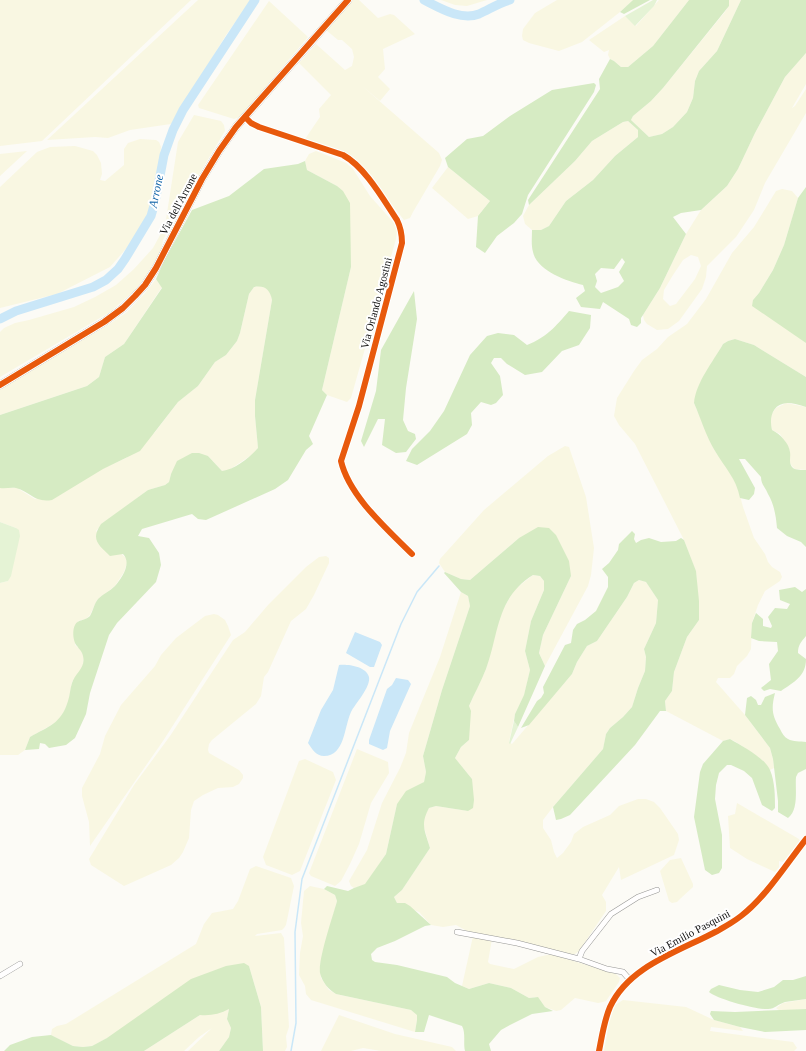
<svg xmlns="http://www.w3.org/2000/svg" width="806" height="1051" font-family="'Times New Roman',serif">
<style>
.farmland{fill:#f9f7e2;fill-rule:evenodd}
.green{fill:#e5f3d5}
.forest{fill:#d6ebc3;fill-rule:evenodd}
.water{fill:#cae7f8}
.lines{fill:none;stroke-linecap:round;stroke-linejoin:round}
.stream{stroke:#cae7f8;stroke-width:1.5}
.river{stroke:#cae7f8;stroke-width:9}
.street-casing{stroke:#969694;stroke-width:6}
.secondary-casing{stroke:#8d8c8a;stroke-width:8}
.street{stroke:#fffefe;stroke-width:5}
.secondary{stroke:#f6f5eb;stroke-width:7}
.cycleway-casing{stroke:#fff;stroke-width:8}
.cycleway{stroke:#e8590c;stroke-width:6}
.labels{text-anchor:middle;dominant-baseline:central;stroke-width:4;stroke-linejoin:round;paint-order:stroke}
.street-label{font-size:11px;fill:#101010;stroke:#fff}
.water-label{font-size:12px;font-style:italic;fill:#1265a9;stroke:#fff}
</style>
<rect width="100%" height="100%" fill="#fcfbf6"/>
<!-- farmland -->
<path class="farmland" d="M0,0h191l-149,141 -42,5z
M198,0h53l-25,35 -49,81 -6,8 -41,6 -22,8 -13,-1 -48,3z
M353,0h6l19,18 12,-4 4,1 21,19 -32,15 2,20 -7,8 12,12 -10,12 -19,-16 78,68 3,7 -2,6 -27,46 -3,6 -6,2 -49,-61 -21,-11 -29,-9 15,-22 -1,-8 12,-14 -32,-32 17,-19 29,26 7,-4 2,-9 -2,-8 -10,-9h-4l-12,-10z
M441,0h46l-20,6 -12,-1z
M557,0h76l-13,12 -38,30 -23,9 -30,-8 -6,-3 -1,-4 1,-7 12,-16z
M659,0h30l-36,46 -25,21h-7l-7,-6 -4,-2 -2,-4 1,-5 -5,2 -15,-12 36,-24 11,10z
M729,0h12l-24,51 -18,20 -4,10 -2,17 -6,14 -14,15 -11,7 -13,3 -18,-17 2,-4 18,-15 12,-13 61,-75 5,-7z
M269,1l39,36 -68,80 -6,2 -35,-11 -1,-3z
M806,53v31l-14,24 3,-2 11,-17v24l-41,70 -11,27 -18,27 -29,29 -1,11 -4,12 -23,32 -11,8 -11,1 -10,-6 -3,-4 -1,-5 17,-27 26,-54 15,-24 26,-24 11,-17 17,-36 30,-56zM691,255l7,2 3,9 -6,13 -19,25 -6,2 -7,-7 1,-9 9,-15 10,-15z
M194,115l27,6 3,4 1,6 -24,40 -11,22 -5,6 -22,41 -2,11 -15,25 -12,15 -24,21 -110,65v-45l4,-4 11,-5 14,-3 45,-13 21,-10 21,-12 18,-16 19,-21 12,-22 13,-84z
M628,121l10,9v7l-23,19 -22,24 -27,21 -17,25 -8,4h-9l-7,-6 -2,-8 6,-11 46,-44 17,-20 31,-19z
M140,139l16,1 3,2 2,5 -4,43 -18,44 -29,33 -53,27 -57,14v-121l37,-35 13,-5 25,-1 18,5 4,4 4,8 1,11 -2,6 5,1 19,-16v-16l4,-6z
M27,151l-27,25v-22z
M316,151l30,12 7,6 17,27 24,27 3,8 -1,8 -45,159 -4,4 -20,-7 -5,-5 29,-123 -14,-81 -30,-16 -2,-9 4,-7z
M448,167l42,34 -12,15 -10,3 -36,-31z
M782,189l10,2 6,7 -14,47 -11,25 -14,23 -6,7 53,43v34l-52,-32 -19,-6 -7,2 -5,3 -23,40 -6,19 21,48 14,19 9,18 5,19 11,31 11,16 3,8 4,5 8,5 2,5 -2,4 -15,10 -7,14 -6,18 -1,26 -4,7 -10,10 -3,8 -4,4h-12l-2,4 29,33 25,33 3,11 1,9 -4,2 -8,-10 -26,-18 -6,-3 -7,2 -57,-30 -1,-10 7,-10 2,-19 13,-35 12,-17 -3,-48 -12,-32 -49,-96 -16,-19 -5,-9 3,-18 17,-27 8,-11 15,-11 11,-12 19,-13 19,-25 26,-46 22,-26 22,-36z
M156,279l6,8 -38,57 -19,13 -6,20 -12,9 -87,29v-27l108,-63 19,-13 18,-19z
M259,286l8,2 4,6 1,6 -17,100v16l3,32 -5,6 -24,16 -7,1 -14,-15 -37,18 -2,8 -4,3 -17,5 -47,35 -5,6 30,27 1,5 -3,9 -9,14 -18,14 -7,15 -4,4 -8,2 -3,24 6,5 3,7 -1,8 -2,5 -9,12 -3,18 -5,12 -4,7 -7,5 -23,13 -5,13 -7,5h-18v-172l8,-2 8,-53 -16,-6v-34h17l18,11 91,-41 29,-26 23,-30 20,-16 17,-24 11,-7 11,-14 3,-8 9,-39 5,-7z
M786,403l20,4v63l-11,-1 -3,-3 -3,-5 1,-9 -3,-7 -7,-11 -8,-4 -2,-7 1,-8 5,-7z
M565,446l4,1 1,3 16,47 8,51 -3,27 -3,11 -43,80 -6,-13 4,-18 28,-59 -52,-38 -49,42 -9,-1 -16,-7 -6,-9 1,-4 44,-49 64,-54z
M326,556l3,2v5l-15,32 -8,14 -15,12 -23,51 -4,5 -3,19 -5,8 -44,36 -3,4 -1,6 1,3 30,17 4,5v3l-4,6 -6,3 -15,1 -15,7 -9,6 -3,9 -2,28 -6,14 -4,6 -8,7 -47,21 -33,-21 -2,-6 45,-74 36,-49 63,-96 12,-8 23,-27 38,-38 13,-10z
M533,575l7,1 4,5v9l-13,31 -6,30 5,19 -6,26 -9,18 -6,28 3,2 60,-70 5,-12 10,-16 10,-5 30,-44 7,-14 5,-3 7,2 12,18 -2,23 -12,26 2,8 -1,14 -7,17 -6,19 -9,10 -13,11 -4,6 -3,15 -50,58 -10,13v8l8,12 3,12 3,6 6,-5 8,-11 3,-8 9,-7 27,-12 9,-9 19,-7h8l8,3 6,6 18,26 1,6 -5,15 -53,25 -2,-13 -17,28 4,7v9l-27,40 -4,3h-5l-63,-15 -40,-8 -11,-6 -13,2 -12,-2 -12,-13 -22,-9 -3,-6 8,-7 28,-42 -7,-24 1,-8 5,-8 7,-2 32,5 4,-32 -17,-21 6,-11 8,-7v-34l17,-37 14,-54 14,-25z
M461,592l7,4 2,10 -28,84 -19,66 3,16 -2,10 -27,22 -11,50 -21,31 -11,3 -3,-2 -2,-5 18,-31 15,-47 18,-35 6,-15 3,-20 31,-76z
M214,614l4,1 7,5 3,6 3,9 -68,106 -73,105 -1,-24 -7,-26v-8l18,-34 5,-18 16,-31 34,-39 6,-11 15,-17 29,-22z
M357,749l31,13 1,11 -18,30 -12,41 -9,20 -9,17 -6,5 -24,-10 -2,-3z
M305,759l28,13 3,8 -36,91 -8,4 -26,-10 -3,-8 36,-96z
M737,803l62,36 1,2 -17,21 -4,-1v6l-4,5 -28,-13 -17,-11 -2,-32 7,-2z
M681,858l12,26v3l-12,11 -4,4 -5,1 -3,-2 -9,-30 10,-11z
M256,866l35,12 3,8 -8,39 -2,3 -2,2 -25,4 -2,2 26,-3 3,5 5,89 -3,9 1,11 -2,4h-22l-2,-44 -12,-41 -157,80 -9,1 -10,-1 -22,-11 1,-6 5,-3 9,-2 130,-80 8,-20 8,-11 21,-4 5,-8 12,-32z
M310,886l14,3 11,6 2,6 -17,64 1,13 8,12 7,4 75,16 6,4v6l-2,12 -104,-32 -5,-6 -1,-8 -6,-11 1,-22 3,-17 -2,-13 3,-32z
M473,936l19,3 -4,23 2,2 24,5 24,-12 9,-2h7l62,19 4,4 -1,4 -13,19 -3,1 -5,1 -23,-5 -14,12 -5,1 -11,-4 -6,-8 -3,-2 -7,1 -18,-10 -22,-5 -20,6 -7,-3z
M806,999v10l-26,2 -4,-3 7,-5z
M623,1000l63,7 28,13 26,7 3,4 -32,-4 -1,4 83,11 4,6 -3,3h-190l5,-28 6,-18z
M229,1009l-2,10 4,9 -2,9 -10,14h-31l24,-23 -13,9 -15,14h-40l56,-36z
M339,1015l56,19 57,13 4,4h-75l-18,-3 -12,3h-30z"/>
<!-- green -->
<path class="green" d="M653,0h4l-3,6 -19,20 -10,-10z
M0,522l16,6 3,2 1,6 -9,40 -3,5 -8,2z
M514,721l4,6 -8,17 -1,-1z"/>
<!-- forest -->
<path class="forest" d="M633,0h17l-26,14 -4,-2z
M689,0h40v6l-66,82 -12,13 -18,15 -2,4 18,17 13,-3 11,-7 14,-15 6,-14 2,-17 4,-10 18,-20 24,-51h65v53l-21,24 -30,56 -17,36 -11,17 -26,24 -20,3 -8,4 13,17 -26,54 -17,27 -2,3v5l-4,4 -6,-2 -2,-6 -26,-17 -3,7 -19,-2 -5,-9 9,-7 -2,-6c-16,-4 -46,-14 -50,-33 -2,-7 -1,-15 -1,-22h9l8,-4 17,-25 27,-21 22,-24 23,-19v-7l-10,-9 -5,1 -31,19 -17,20 -46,44 -1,-5 72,-111 -1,-10 11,-20 4,2 7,6h7l25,-21zM622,258l3,4 -6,10 5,9 -6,6 -17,6 -6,-6 2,-6 -2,-7 6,-6 13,1z
M594,83l2,2 -2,7 -66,103 -6,19 -8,9 -17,13 -12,17 -9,-6 2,-31 12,-15 -42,-34 -3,-9 22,-19 16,-3 27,-20 42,-26z
M305,161l2,9 30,16 6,5 7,12 1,64 -29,123 5,5 -18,41 4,8 -7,6 -18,30 -13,9 -69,31 -8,-1 -6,-5 -50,15 -4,7 11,2 10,15 2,12 -5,17 -39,41 -8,12 -19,58 -4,21 -11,24 -9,7 -17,3 -4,-4 -5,-1 -1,6 -14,1 5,-13c19,-11 31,-13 38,-36 2,-6 2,-12 4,-18 3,-10 14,-15 11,-27 -1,-5 -4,-7 -6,-10 -4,-4 -5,-16 -2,-21 3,-6 10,-4 15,-9 3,-5 4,-12 8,-17 5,-5 12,-8 17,-13 7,-8 17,-23 8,-32l-13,2c-11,-11 -20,-16 -9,-32l47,-34 17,-5 4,-3 2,-8 6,-13 15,-8h7l9,3 14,15c13,-2 27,-13 36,-23l-3,-32v-16l17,-100c-2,-11 -8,-15 -18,-13l-5,7 -9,39 -3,8 -11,14 -11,7 -17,24 -20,16 -38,49 -37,18 -51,31c-18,3 -21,-8 -36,-12 -5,-1 -11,1 -16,0v-73l87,-29 12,-9 6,-20 19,-13 38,-56 -6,-9 8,-18 28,-51 37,-14 35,-27 34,-5z
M806,187v156l-54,-37 1,-6 6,-7 14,-23 11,-25 14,-47z
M414,291l3,28 -11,69 -3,32 5,11 7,3 1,5 -10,13 -10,1 -14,-8 3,-26h-7l-14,28 -3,-6 15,-50 5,-41z
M569,311l22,4 -1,13 -11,17 -17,6 -20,21 -17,3 -18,-11 -6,-6h-7l-3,5 9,13 3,19 -7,8 -5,2 -10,-3 -10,11 1,12 -5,9 -50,31 -11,-4 6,-12 18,-18 14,-20 26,-56 17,-19 11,-3 16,2 13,10c20,-8 28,-18 42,-34z
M735,339l19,6 52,32v30c-6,-2 -13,-4 -19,-4 -15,1 -18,15 -15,27 8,4 17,13 18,22 1,6 -2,11 3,16 3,2 9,2 13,2v77l-5,-5 -14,-6 -10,-8c-1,-12 -3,-24 -9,-34 -3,-7 -7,-10 -7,-17l-16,-18h-6l16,29 -1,6 -5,6 -9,-2c-4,-20 -15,-30 -25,-47 -9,-15 -14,-32 -21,-48 2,-21 19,-41 29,-59l5,-3z
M538,527l11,1 7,7 13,26 2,15 -28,59 -4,18 6,13 -27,61 -4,-6 1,-7 9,-19 6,-25 -5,-19 6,-30 13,-31v-9l-4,-5 -7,-1c-37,23 -34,59 -47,94 -5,13 -12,25 -17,37l2,5 -2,29 -8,7 -6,11 17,21 2,21 -1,8 -5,3 -32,-5 -7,2c-9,17 -4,23 1,40l-28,42 -8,7 3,6h8l5,3 21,19 -6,1 -30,15 -18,7 -6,6 1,6 3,2 22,3 50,12 8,6 14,6 20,-6 22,5 18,10 9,-1 7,10 8,4 -21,3 -22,11 -9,5 -12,14 2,7h-26c-2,-8 1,-18 -3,-25l-33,-11 -5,17h-9l2,-12v-5l-6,-5 -75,-16c-7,-4 -14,-12 -16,-21 -2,-14 13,-57 17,-72l-2,-6 -11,-6 3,-3 21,5 6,-3 11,-4 21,-30 11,-50 9,-13 18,-9 2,-10 -3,-16 19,-66 28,-84 -2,-10 -7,-4 -17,-19 1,-1 16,7 9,1 49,-42z
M632,531l3,3 -1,5 2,4 5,-3 8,-2 12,4 15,-1 5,-3 3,2 12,31 3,30v19l-12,17 -13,35 -2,19 -7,10 1,10h-6l-25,34 -65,70 -9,4 -5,1 -3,-13 50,-58 3,-15 4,-6 13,-11 9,-10 6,-19 7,-17 1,-14 -2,-8 12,-26 2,-23 -12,-18 -7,-2 -5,3 -7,14 -30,44 -10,5 -10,16 -5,12 -43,51 -8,3 16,-27 4,-3 3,-5 -1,-6 22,-42 6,-2 2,-13 4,-6 8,-4 11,-9 12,-24v-10l-6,-8 7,-6 9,-13 1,-6z
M795,587l7,5 4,-3v47c-5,6 -8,9 -8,17l8,6c0,17 -12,23 -25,32l-11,-2 -6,2 -3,-3 10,-8 -2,-16 9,-13 -1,-9 -18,-1 -8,-3 1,-15 4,-10 7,6v7l8,2 1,-2 -4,-9 7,-9 12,1 3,-5 -10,-4 -1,-10z
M775,693c-4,16 -3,22 5,36 2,4 4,8 8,10 5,3 12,2 18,3v27l-8,4 -2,4c-1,12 3,33 -8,41l-10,-6v-11l-5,-42 -3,-11 -25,-33 2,-17 4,-2 5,4 2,5h3l4,-8z
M730,739c12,7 35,19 40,31 5,12 5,26 5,38l-3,3 -10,-6 -10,-27 -8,-7 -13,-6h-4l-8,8 -3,12 -1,14 7,36v33l-3,5 -7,2 -7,-5 -11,-53 6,-45 3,-8 20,-23z
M244,963l5,3 12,41 2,44h-44l10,-14 2,-9 -4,-9 2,-10c-9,5 -19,7 -29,6l-56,36h-140l6,-6 22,-8 19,-2 22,11 10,1 9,-1 15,-8 84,-59 35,-13z
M806,976v23c-7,1 -14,2 -21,3 -7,2 -10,7 -17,7 -11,1 -51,-10 -59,-17l2,-3 8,-4 21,5 18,2 16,-5 9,-7h10z
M806,1009v21l-41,2 -25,-5 -26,-7 -4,-6 1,-3 24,1z"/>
<!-- water -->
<path class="water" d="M355,632l25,10 2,3 -8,22h-4l-24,-14z
M339,665c8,-1 27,1 30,12 2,10 -14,27 -18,35 -7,15 -6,44 -27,44 -8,0 -12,-7 -16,-13l13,-33 12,-20z
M396,678l12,2 3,4 -21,47 -3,17 -4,2 -14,-6v-4l18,-51 5,-4z"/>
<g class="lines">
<!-- stream -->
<path class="stream" d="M291,1051l5,-28 -1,-91 7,-53 99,-255 16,-32 22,-26"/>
<!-- river -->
<path class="river" d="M424,0c16,8 37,21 55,14 11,-5 20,-11 31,-14
M0,319l16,-8 77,-24 13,-7 12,-11 7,-10 26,-43 4,-14 9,-47 9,-25 10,-20 72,-110"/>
<defs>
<path id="street" d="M245,117l6,6 8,4 84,28c22,12 40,44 54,65 4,8 5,14 5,23l-43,163 -18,55c8,35 46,68 71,93
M457,932l60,11 62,16 28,10 16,3 7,8
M579,959l3,-8 29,-37 27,-17 19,-7
M0,976l20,-12
M599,1051c3,-15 5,-30 11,-44 23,-50 91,-60 131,-91 24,-18 46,-53 65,-77"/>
<path id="secondary" d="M0,385l104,-63 19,-14 12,-12 10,-11 11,-17 46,-89 17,-28 17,-24 112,-127"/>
</defs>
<!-- street casing -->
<use href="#street" class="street-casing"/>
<!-- secondary casing -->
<use href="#secondary" class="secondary-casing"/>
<!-- street -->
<use href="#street" class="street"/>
<!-- secondary -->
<use href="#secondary" class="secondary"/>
<defs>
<path id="cycleway" d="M245,117l6,6 8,4 84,28c22,12 40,44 54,65 4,8 5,14 5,23l-43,163 -18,55c8,35 46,68 71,93
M0,385l104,-63 19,-14 12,-12 10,-11 11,-17 46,-89 17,-28 17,-24 112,-127
M599,1051c3,-15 5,-30 11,-44 23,-50 91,-60 131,-91 24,-18 46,-53 65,-77"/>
</defs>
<!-- cycleway casing -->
<use href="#cycleway" class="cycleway-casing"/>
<!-- cycleway -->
<use href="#cycleway" class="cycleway"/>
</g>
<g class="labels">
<!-- street labels -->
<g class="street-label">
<text transform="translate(178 204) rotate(-62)">Via dell'Arrone</text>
<text transform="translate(376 303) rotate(-75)">Via Orlando Agostini</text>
<text transform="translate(690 933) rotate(-28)">Via Emilio Pasquini</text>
</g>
<!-- water labels -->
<g class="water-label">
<text transform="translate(156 191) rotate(-78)">Arrone</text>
</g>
</g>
</svg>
